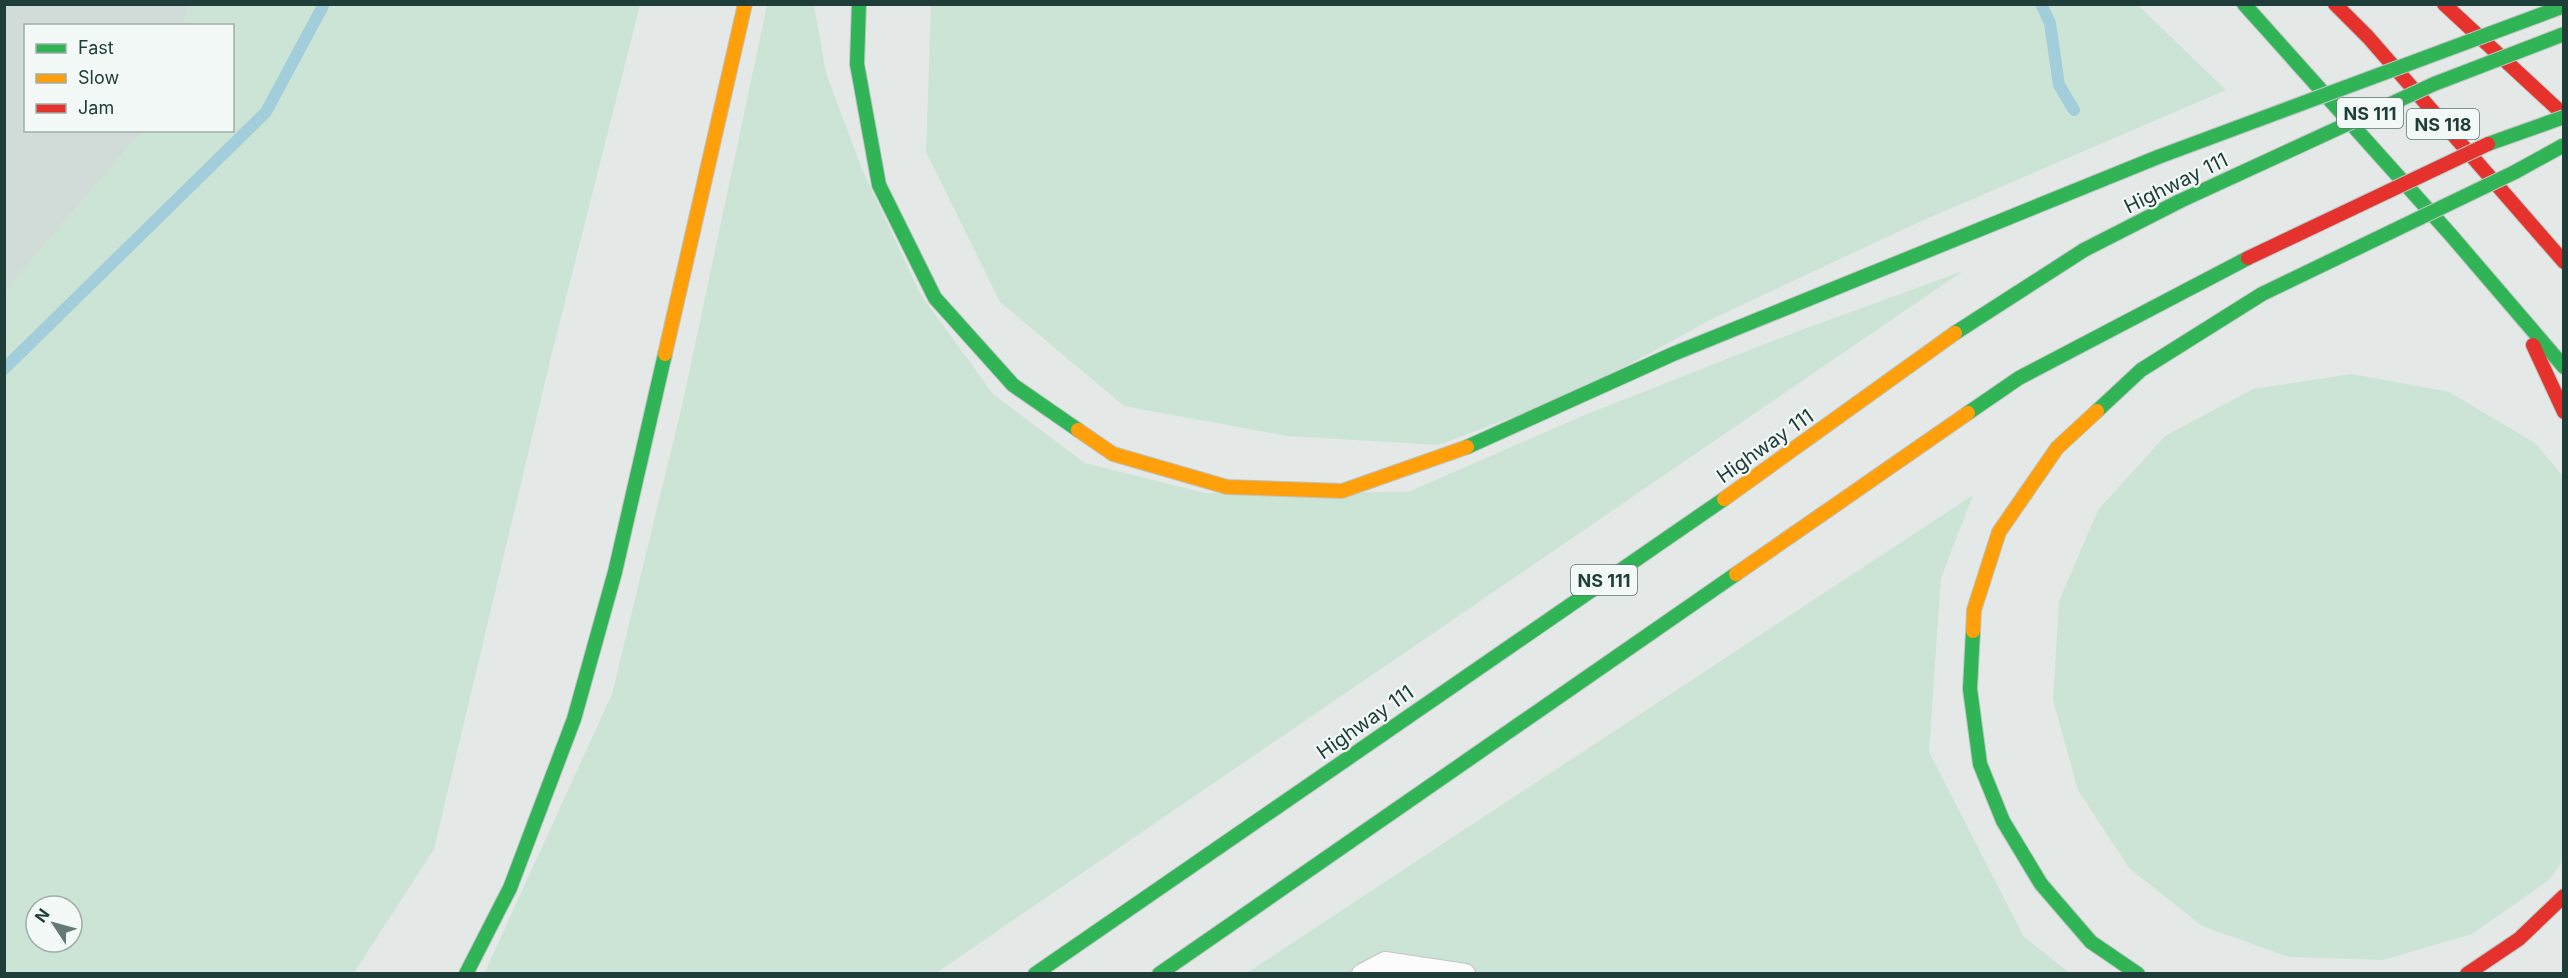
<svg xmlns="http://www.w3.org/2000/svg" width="2568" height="978" font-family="Inter,sans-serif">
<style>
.built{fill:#d1dbd7}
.green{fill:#cce4d5;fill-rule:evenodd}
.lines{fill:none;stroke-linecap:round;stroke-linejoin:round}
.stream{stroke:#a2cdda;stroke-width:12}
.lane-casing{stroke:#c1c6c4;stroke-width:22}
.fast-casing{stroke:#bcc5c3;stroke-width:16}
.slow-casing{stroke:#bcc5c3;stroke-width:16}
.jam-casing{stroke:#bcc5c3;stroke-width:16}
.lane{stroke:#fbfcfb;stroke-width:20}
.fast{stroke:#30b455;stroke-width:14}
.slow{stroke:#ff9f0a;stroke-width:14}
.jam{stroke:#e5322d;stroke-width:14}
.fast-bridge-casing{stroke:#bcc5c3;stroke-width:16;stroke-linecap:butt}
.jam-bridge-casing{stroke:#bcc5c3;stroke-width:16;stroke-linecap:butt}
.fast-bridge{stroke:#30b455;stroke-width:14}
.jam-bridge{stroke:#e5322d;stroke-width:14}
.labels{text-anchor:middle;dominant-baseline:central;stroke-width:4.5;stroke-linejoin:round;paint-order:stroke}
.shield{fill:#f2f9f6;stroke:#5f7672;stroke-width:1.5}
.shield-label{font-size:18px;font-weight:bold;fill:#203e39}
.street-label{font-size:20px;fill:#203e39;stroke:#f2f9f6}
</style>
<rect width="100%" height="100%" fill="#e4e9e7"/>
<!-- built -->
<path class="built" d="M5,5h183l-4,20 -158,1v104l116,1 -137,160z"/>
<!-- green -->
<path class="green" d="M931,4l1207,1 88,85 -309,133 -205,96 -133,73 -140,53 -152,-9 -163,-30 -124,-104 -74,-150z
M188,5h452l-89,352 -117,492 -80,124h-349v-682l137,-160 90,-1v-104l-48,-1zM36,906h36v36h-36z
M767,5h47l12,68 36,96 59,126 72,99 92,69 120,30 203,-1 179,-78 206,-81 170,-62 -1027,702 -452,1 128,-280 72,-297z
M2352,374l97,18 86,51 28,33v385l-14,19 -77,54 -89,26 -94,-3 -87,-31 -73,-58 -51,-78 -25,-90 6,-99 39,-91 67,-74 88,-47z
M1973,495l-32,83 -12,174 95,185 46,36 -825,1z"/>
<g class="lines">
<!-- stream -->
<path class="stream" d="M2041,4l9,19 9,62 15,25
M4,369l262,-257 58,-108"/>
<defs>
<path id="lane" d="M1362,974l23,-12 80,12"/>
<path id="fast" d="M859,4l-2,60 22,121 56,113 78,87 65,45
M2244,4l206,230 114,133
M1955,333l129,-83 96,-49
M2097,411l44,-41 121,-76
M1968,413l51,-35 229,-120
M1467,447l206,-93 485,-197
M1973,631l-3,58 10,75 23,57 38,63 50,58 47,32
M466,974l44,-86 64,-169 41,-147 50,-218
M1035,974l689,-475
M1159,974l577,-400"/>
<path id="slow" d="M665,354l80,-350
M1078,430l35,24 114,33 115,4 125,-44
M1724,499l231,-166
M1736,574l232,-161
M1973,631l1,-21 25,-78 58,-84 40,-37"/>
<path id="jam" d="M2335,4l33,33 196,225
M2444,4l120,111
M2533,345l31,67
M2467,974l52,-35 45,-43"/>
</defs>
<!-- lane casing -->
<use href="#lane" class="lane-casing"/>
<!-- fast casing -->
<use href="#fast" class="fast-casing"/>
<!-- slow casing -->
<use href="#slow" class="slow-casing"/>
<!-- jam casing -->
<use href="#jam" class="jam-casing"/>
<!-- lane -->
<use href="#lane" class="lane"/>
<!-- fast -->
<use href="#fast" class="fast"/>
<!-- slow -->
<use href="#slow" class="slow"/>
<!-- jam -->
<use href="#jam" class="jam"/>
<defs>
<path id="fast-bridge" d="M2488,144l76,-27
M2158,157l406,-151
M2180,201l254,-117 130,-50
M2262,294l253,-122 49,-27"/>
<path id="jam-bridge" d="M2248,258l240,-114"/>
</defs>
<!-- fast-bridge casing -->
<use href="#fast-bridge" class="fast-bridge-casing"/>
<!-- jam-bridge casing -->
<use href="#jam-bridge" class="jam-bridge-casing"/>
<!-- fast-bridge -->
<use href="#fast-bridge" class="fast-bridge"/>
<!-- jam-bridge -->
<use href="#jam-bridge" class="jam-bridge"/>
</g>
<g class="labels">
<!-- shield labels -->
<g class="shield">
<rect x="2337" y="98" width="66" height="30" rx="4.5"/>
<rect x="2407" y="109" width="72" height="30" rx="4.5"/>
<rect x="1571" y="565" width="66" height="30" rx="4.5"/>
</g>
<g class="shield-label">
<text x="2370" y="113">NS 111</text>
<text x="2443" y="124">NS 118</text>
<text x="1604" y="580">NS 111</text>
</g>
<!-- street labels -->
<g class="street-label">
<text transform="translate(2176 183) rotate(-26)">Highway 111</text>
<text transform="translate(1765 446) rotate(-35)">Highway 111</text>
<text transform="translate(1365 722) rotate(-35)">Highway 111</text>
</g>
</g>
<!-- border -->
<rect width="2568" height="978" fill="none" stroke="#203e39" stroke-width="12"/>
<!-- legend -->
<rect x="24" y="24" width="210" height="108" fill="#f2f9f6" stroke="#9eaeaa" stroke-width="1.5"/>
<rect x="36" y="44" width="30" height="9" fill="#30b455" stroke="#9eaeaa" stroke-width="1.5"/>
<text x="78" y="54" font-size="18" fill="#203e39">Fast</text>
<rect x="36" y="74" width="30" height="9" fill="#ff9f0a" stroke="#9eaeaa" stroke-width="1.5"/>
<text x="78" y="84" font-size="18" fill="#203e39">Slow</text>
<rect x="36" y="104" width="30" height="9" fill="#e5322d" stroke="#9eaeaa" stroke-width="1.5"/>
<text x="78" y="114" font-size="18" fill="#203e39">Jam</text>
<!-- north arrow -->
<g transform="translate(54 924) rotate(306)"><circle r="28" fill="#f2f9f6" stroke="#9eaeaa" stroke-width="1.5"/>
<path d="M0-4.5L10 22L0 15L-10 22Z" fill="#657a76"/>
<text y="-9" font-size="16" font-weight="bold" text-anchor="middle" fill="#203e39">N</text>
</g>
</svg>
